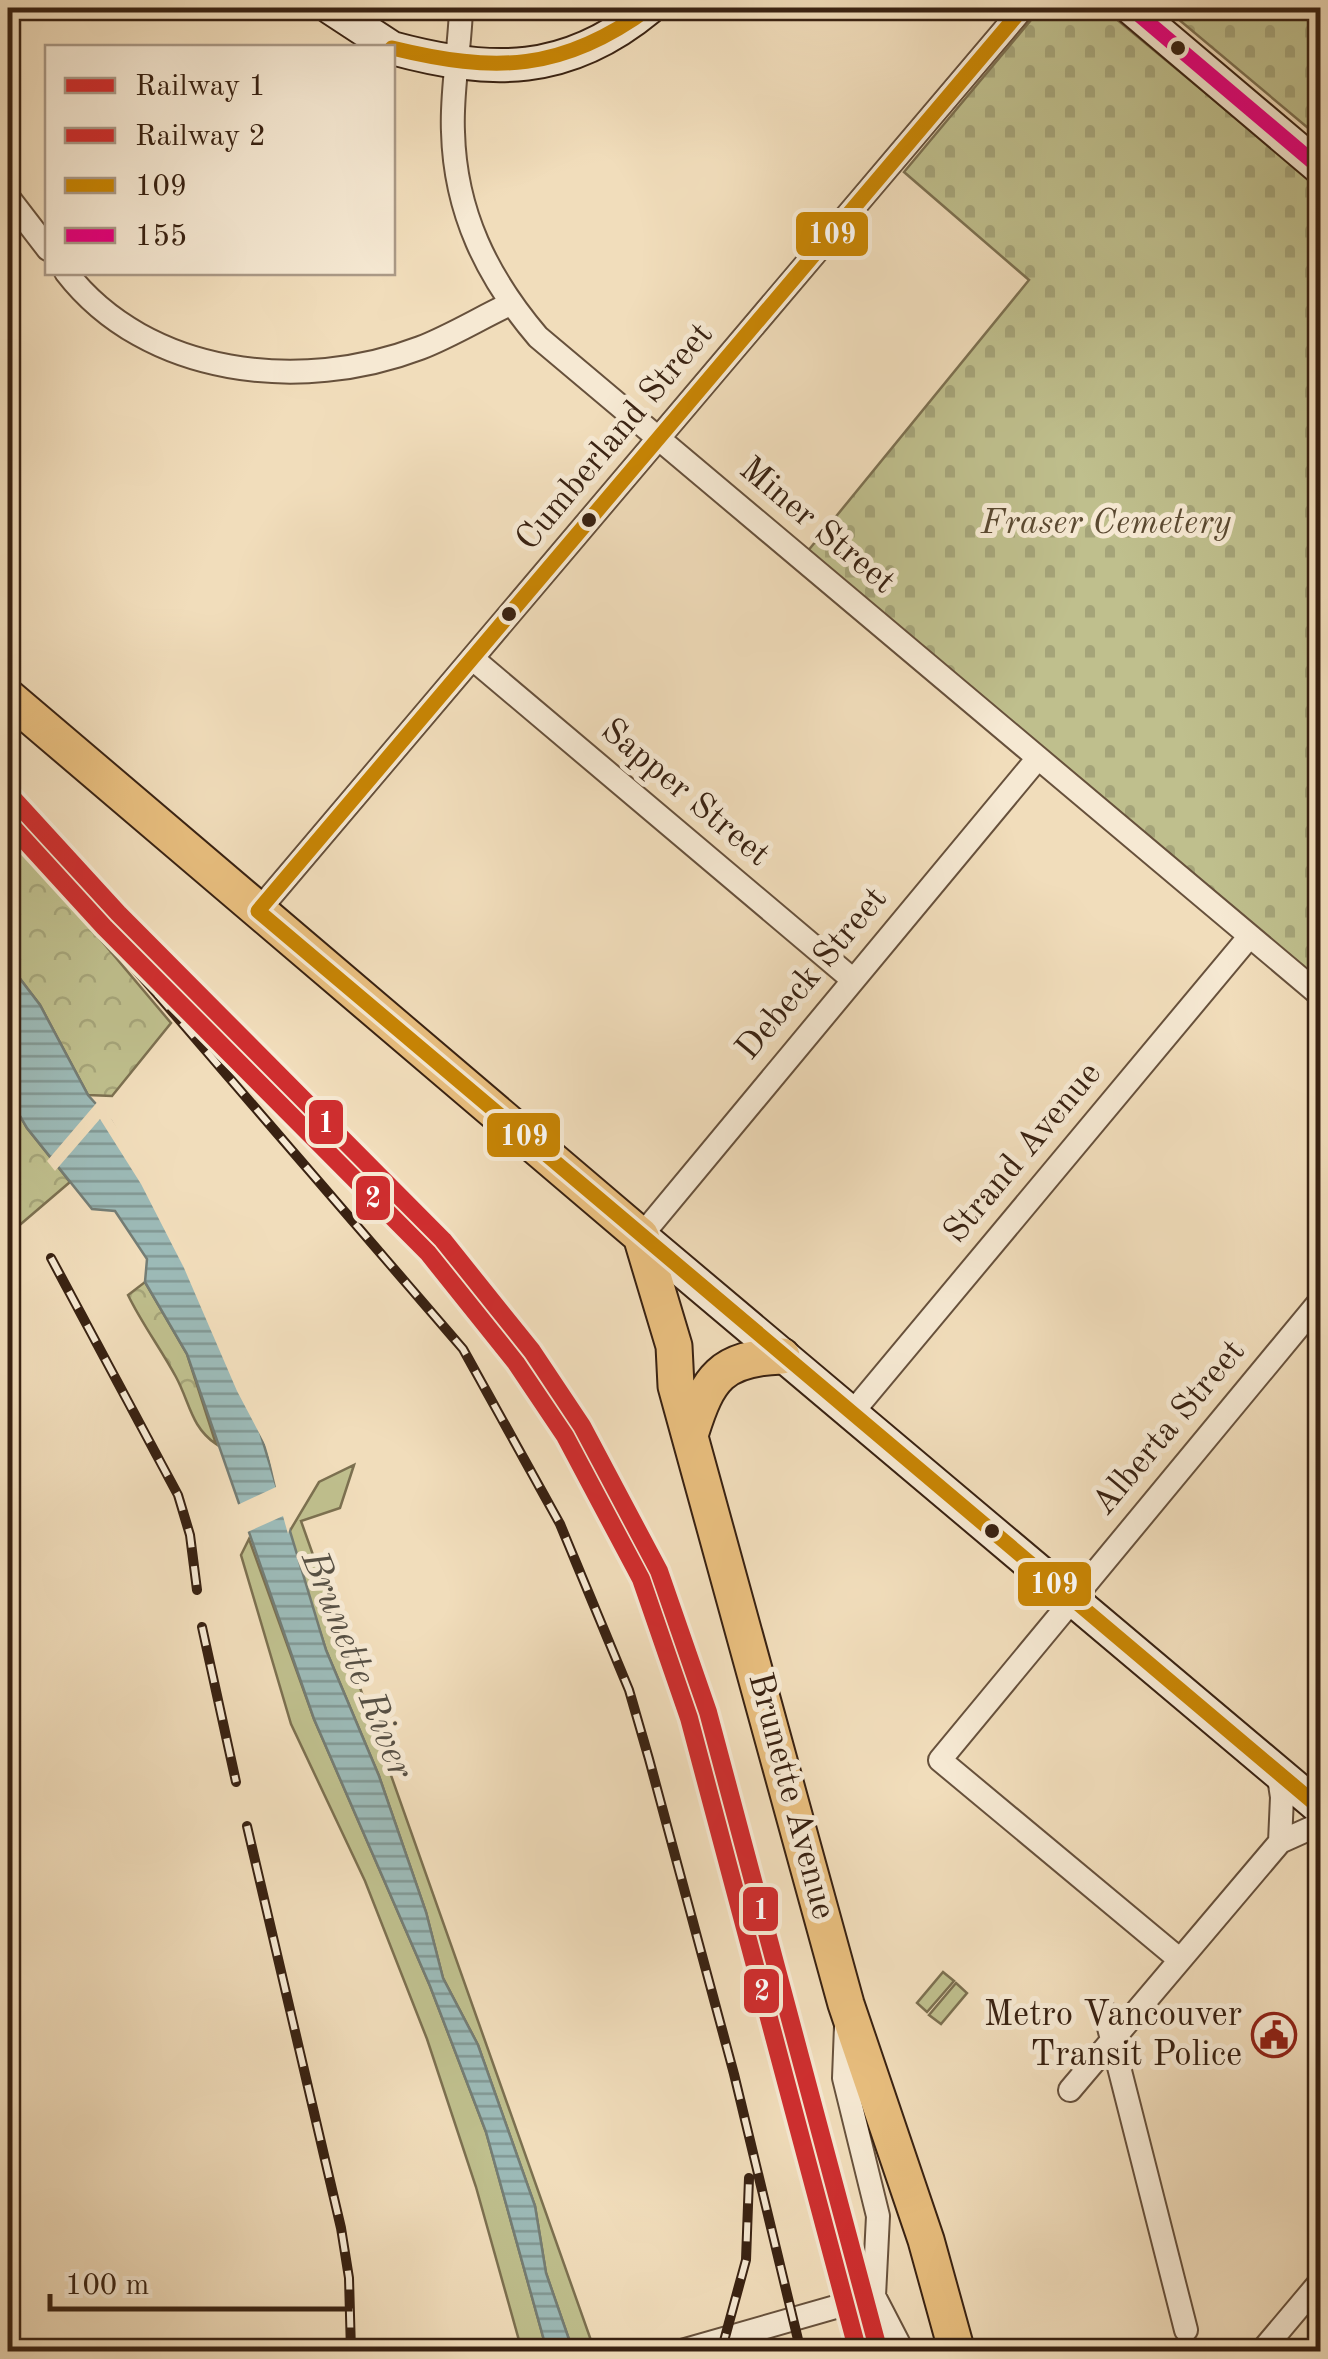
<svg xmlns="http://www.w3.org/2000/svg" width="1328" height="2359" font-family="'Old Standard TT',serif">
<style>
.green{fill:#bfbf8d;stroke:#7c7050;stroke-width:2.5}
.forest{fill:url(#forest-crowns);stroke:#7c7050;stroke-width:2.5}
.cemetery{fill:url(#cemetery-stones);stroke:#7c7050;stroke-width:2.5}
.water{fill:url(#water-rules);stroke:#747d75;stroke-width:2.5}
.pier{fill:#f1ddbb}
.lines{fill:none;stroke-linecap:round;stroke-linejoin:round}
.street-casing{stroke:#67513c;stroke-width:26}
.secondary-casing{stroke:#392212;stroke-width:36}
.primary-casing{stroke:#392212;stroke-width:39}
.street{stroke:#f6e9d3;stroke-width:22}
.secondary{stroke:#f6e9d3;stroke-width:32}
.primary{stroke:#e8be7e;stroke-width:35}
.rail-casing{stroke:#392212;stroke-width:10}
.rail{stroke:#f6e9d3;stroke-width:6;stroke-dasharray:19;stroke-linecap:butt}
.bus-1-casing{stroke:#f6e9d3;stroke-width:22}
.bus-2-casing{stroke:#f6e9d3;stroke-width:22}
.bus-1{stroke:#c88504;stroke-width:15}
.bus-2{stroke:#e5007d;stroke-width:15}
.rail-1-casing{stroke:#f6e9d3;stroke-width:25}
.rail-2-casing{stroke:#f6e9d3;stroke-width:25}
.rail-1{stroke:#cf2e2f;stroke-width:18}
.rail-2{stroke:#cf2e2f;stroke-width:18}
.bus-dot{fill:#392212;stroke:#f6e9d3;stroke-width:4}
.labels{text-anchor:middle;dominant-baseline:central;stroke-width:10;stroke-linejoin:round;paint-order:stroke}
.street-label{font-size:35px;fill:#392212;stroke:#f6e9d3}
.park-label{font-size:35px;font-style:italic;fill:#5a4931;stroke:#f6e9d3}
.poi-label{font-size:35px;fill:#392212;stroke:#f6e9d3;text-anchor:end}
.water-label{font-size:38px;font-style:italic;fill:#575044;stroke:#f6e9d3}
.line-badge{stroke:#f6e9d3;stroke-width:4}
.badge-label{font-size:28px;text-anchor:middle;font-weight:bold;fill:#fff}
</style>
<defs>
<pattern id="forest-crowns" width="20" height="18" patternUnits="userSpaceOnUse" patternTransform="scale(2.5)"><rect width="20" height="18" fill="#bfbf8d"/><path d="M2 6a3 3 0 1 1 6 0M12 15a3 3 0 1 1 6 0" fill="none" stroke="#a5a479"/></pattern>
<pattern id="cemetery-stones" width="16" height="16" patternUnits="userSpaceOnUse" patternTransform="scale(2.5)"><rect width="16" height="16" fill="#bfbf8d"/><path d="M2 7V4a2 2 0 0 1 4 0v3zM10 15v-3a2 2 0 0 1 4 0v3z" fill="#a5a479"/></pattern>
<pattern id="water-rules" width="6" height="5" patternUnits="userSpaceOnUse" patternTransform="scale(2.5)"><rect width="6" height="5" fill="#9cbab7"/><path d="M0 2.5h6" fill="none" stroke="#809793"/></pattern>
</defs>
<rect width="100%" height="100%" fill="#f1ddbb"/>
<filter id="stains"><feTurbulence type="fractalNoise" baseFrequency=".002" numOctaves="4"/><feColorMatrix values="0 0 0 0 .2 0 0 0 0 .09 0 0 0 0 .02 0 0 0 .5 -.17"/></filter>
<radialGradient id="worn" r=".72"><stop offset=".6" stop-color="#630" stop-opacity="0"/><stop offset="1" stop-color="#630" stop-opacity=".3"/></radialGradient>
<!-- green -->
<path class="green" d="M354,1465l-14,43 -39,13 292,825 -20,5 -27,-78 -11,-67 -57,-161 -35,-67 -17,-66 -47,-136 -53,-126 -38,-116 31,-52z
M249,1539l65,180 116,267 56,146 61,219h-25l-46,-164 -49,-148 -62,-158 -74,-157 -50,-169z
M943,1972l11,9 -27,31 -10,-9z
M956,1983l11,10 -26,31 -12,-9z"/>
<!-- forest -->
<path class="forest" d="M8,830l163,193 -59,73 -24,-1 -48,-90 -32,-42z
M8,1095l19,33 43,54 -62,53z
M145,1282l42,72 29,90c-25,-17 -26,-41 -40,-67 -15,-28 -34,-53 -48,-82z"/>
<!-- cemetery -->
<path class="cemetery" d="M1041,8h62l217,180v794l-513,-430 222,-272 -125,-108z
M1165,8h155v130z"/>
<!-- water -->
<path class="water" d="M8,963l32,42 48,90 23,26 27,47 115,241 73,241 53,126 47,136 17,66 35,67 57,161 11,67 27,78h-26l-61,-219 -56,-146 -116,-267 -127,-365 -42,-72 2,-23 -32,-48 -23,-2 -65,-81 -19,-33z"/>
<!-- pier -->
<path class="pier" d="M99,1100l100,153 9,37 44,78 6,40 33,116 -3,10 -5,-18 -40,18 -7,-15 -3,-12 43,-20 -9,-39 -30,-57 -53,-123 -43,-84 -41,-65 -45,52 -8,-10z"/>
<g class="lines">
<defs>
<path id="street" d="M461,8c-1,41 -10,83 -8,124 2,80 34,145 85,205l782,658
M8,197l40,52
M66,272c81,105 236,121 354,76 31,-12 60,-30 90,-44
M473,659l379,320
M258,911l765,-903
M641,1236l397,-478
M851,1414l398,-477
M1278,1771l4,26 -2,45
M1179,1959l-239,-199 380,-459
M1105,2012l81,318
M846,2026l-2,52 34,138 -4,80 29,56
M1070,2090l210,-248 40,-18
M678,2352l196,-56
M1261,2352l59,-70"/>
<path id="secondary" d="M331,8l61,40
M1131,8l189,160
M392,48c99,27 175,28 257,-40
M641,1236l679,572"/>
<path id="primary" d="M8,697l633,539 33,110 2,40 170,618 80,236 31,112
M691,1432c17,-54 30,-74 91,-76"/>
</defs>
<!-- street casing -->
<use href="#street" class="street-casing"/>
<!-- secondary casing -->
<use href="#secondary" class="secondary-casing"/>
<!-- primary casing -->
<use href="#primary" class="primary-casing"/>
<!-- street -->
<use href="#street" class="street"/>
<!-- secondary -->
<use href="#secondary" class="secondary"/>
<!-- primary -->
<use href="#primary" class="primary"/>
<defs>
<path id="rail" d="M8,821l455,528 97,175 69,166 20,69 85,315 67,278
M51,1258l127,237 12,40 7,55
M202,1627l34,155
M247,1826l94,402 8,50 2,74
M721,2352l25,-92 3,-82"/>
</defs>
<!-- rail casing -->
<use href="#rail" class="rail-casing"/>
<!-- rail -->
<use href="#rail" class="rail"/>
<defs>
<path id="bus-1" d="M392,48c103,25 170,24 257,-40
M258,911l1062,897
M258,911l765,-903"/>
<path id="bus-2" d="M1131,8l189,160"/>
</defs>
<!-- bus-1 casing -->
<use href="#bus-1" class="bus-1-casing"/>
<!-- bus-2 casing -->
<use href="#bus-2" class="bus-2-casing"/>
<!-- bus-1 -->
<use href="#bus-1" class="bus-1"/>
<!-- bus-2 -->
<use href="#bus-2" class="bus-2"/>
<defs>
<path id="rail-1" d="M8,793l110,120 325,327 89,111 50,75 77,145 49,141 171,640"/>
<path id="rail-2" d="M8,822l96,105 324,326 88,110 49,73 76,143 48,139 169,634"/>
</defs>
<!-- rail-1 casing -->
<use href="#rail-1" class="rail-1-casing"/>
<!-- rail-2 casing -->
<use href="#rail-2" class="rail-2-casing"/>
<!-- rail-1 -->
<use href="#rail-1" class="rail-1"/>
<!-- rail-2 -->
<use href="#rail-2" class="rail-2"/>
</g>
<!-- icons -->
<defs>
<symbol id="civic-ring" viewBox="-11 -11 22 22"><circle r="9.5" fill="#f6e9d3" stroke="#8f2418" stroke-width="1.5"/><path d="M-.6-6.5H3V-4.5H.6V-3L4-1V1h2V6H-6V1h2V-1L-.6-3ZM-1.2 2.5V6h2.4V2.5Z" fill="#8f2418"/></symbol>
</defs>
<g fill-rule="evenodd">
<use href="#civic-ring" x="1249" y="2010" width="50" height="50"/>
</g>
<!-- markers -->
<g class="bus-dot">
<circle cx="1178" cy="48" r="9"/>
<circle cx="589" cy="520" r="9"/>
<circle cx="509" cy="614" r="9"/>
<circle cx="992" cy="1531" r="9"/>
</g>
<g class="labels">
<!-- street labels -->
<g class="street-label">
<text transform="translate(615 437) rotate(-50)">Cumberland Street</text>
<text transform="translate(817 526) rotate(40)">Miner Street</text>
<text transform="translate(685 793) rotate(40)">Sapper Street</text>
<text transform="translate(812 974) rotate(-50)">Debeck Street</text>
<text transform="translate(1023 1153) rotate(-50)">Strand Avenue</text>
<text transform="translate(1169 1428) rotate(-50)">Alberta Street</text>
<text transform="translate(791 1796) rotate(75)">Brunette Avenue</text>
</g>
<!-- park labels -->
<g class="park-label">
<text x="1106" y="523">Fraser Cemetery</text>
</g>
<!-- poi labels -->
<g class="poi-label">
<text x="1242" y="2015">Metro Vancouver<tspan x="1242" dy="40">Transit Police</tspan></text>
</g>
<!-- water labels -->
<g class="water-label">
<text transform="translate(356 1665) rotate(68)">Brunette River</text>
</g>
</g>
<g class="line-badge">
<rect x="794" y="210" width="76" height="48" rx="10" fill="#c88504"/>
<rect x="307" y="1098" width="38" height="48" rx="10" fill="#cf2e2f"/>
<rect x="485" y="1111" width="77" height="48" rx="10" fill="#c88504"/>
<rect x="354" y="1174" width="38" height="48" rx="10" fill="#cf2e2f"/>
<rect x="1016" y="1560" width="77" height="48" rx="10" fill="#c88504"/>
<rect x="741" y="1885" width="39" height="48" rx="10" fill="#cf2e2f"/>
<rect x="742" y="1967" width="39" height="48" rx="10" fill="#cf2e2f"/>
</g>
<g class="badge-label">
<text x="832" y="243">109</text>
<text x="326" y="1132">1</text>
<text x="524" y="1145">109</text>
<text x="373" y="1207">2</text>
<text x="1054" y="1593">109</text>
<text x="761" y="1919">1</text>
<text x="762" y="2000">2</text>
</g>
<!-- margin -->
<rect width="1328" height="2359" fill="none" stroke="#f1ddbb" stroke-width="40"/>
<rect x="10" y="10" width="1308" height="2339" fill="none" stroke="#392212" stroke-width="5"/>
<rect x="20" y="20" width="1288" height="2319" fill="none" stroke="#392212" stroke-width="2.5"/>
<!-- legend -->
<rect x="45" y="45" width="350" height="230" fill="#f6e9d3" stroke="#aa9986" stroke-width="2.5"/>
<rect x="65" y="78" width="50" height="15" fill="#cf2e2f" stroke="#aa9986" stroke-width="2.5"/>
<text x="135" y="95" font-size="30" fill="#392212">Railway 1</text>
<rect x="65" y="128" width="50" height="15" fill="#cf2e2f" stroke="#aa9986" stroke-width="2.5"/>
<text x="135" y="145" font-size="30" fill="#392212">Railway 2</text>
<rect x="65" y="178" width="50" height="15" fill="#c88504" stroke="#aa9986" stroke-width="2.5"/>
<text x="135" y="195" font-size="30" fill="#392212">109</text>
<rect x="65" y="228" width="50" height="15" fill="#e5007d" stroke="#aa9986" stroke-width="2.5"/>
<text x="135" y="245" font-size="30" fill="#392212">155</text>
<!-- scale -->
<path d="M50 2294v15h300v-15" fill="none" stroke="#392212" stroke-width="5"/>
<text x="65" y="2294" font-size="30" fill="#392212" stroke="#f6e9d3" stroke-width="8" paint-order="stroke">100 m</text>
<rect width="100%" height="100%" filter="url(#stains)"/>
<rect width="100%" height="100%" fill="url(#worn)"/>
</svg>
